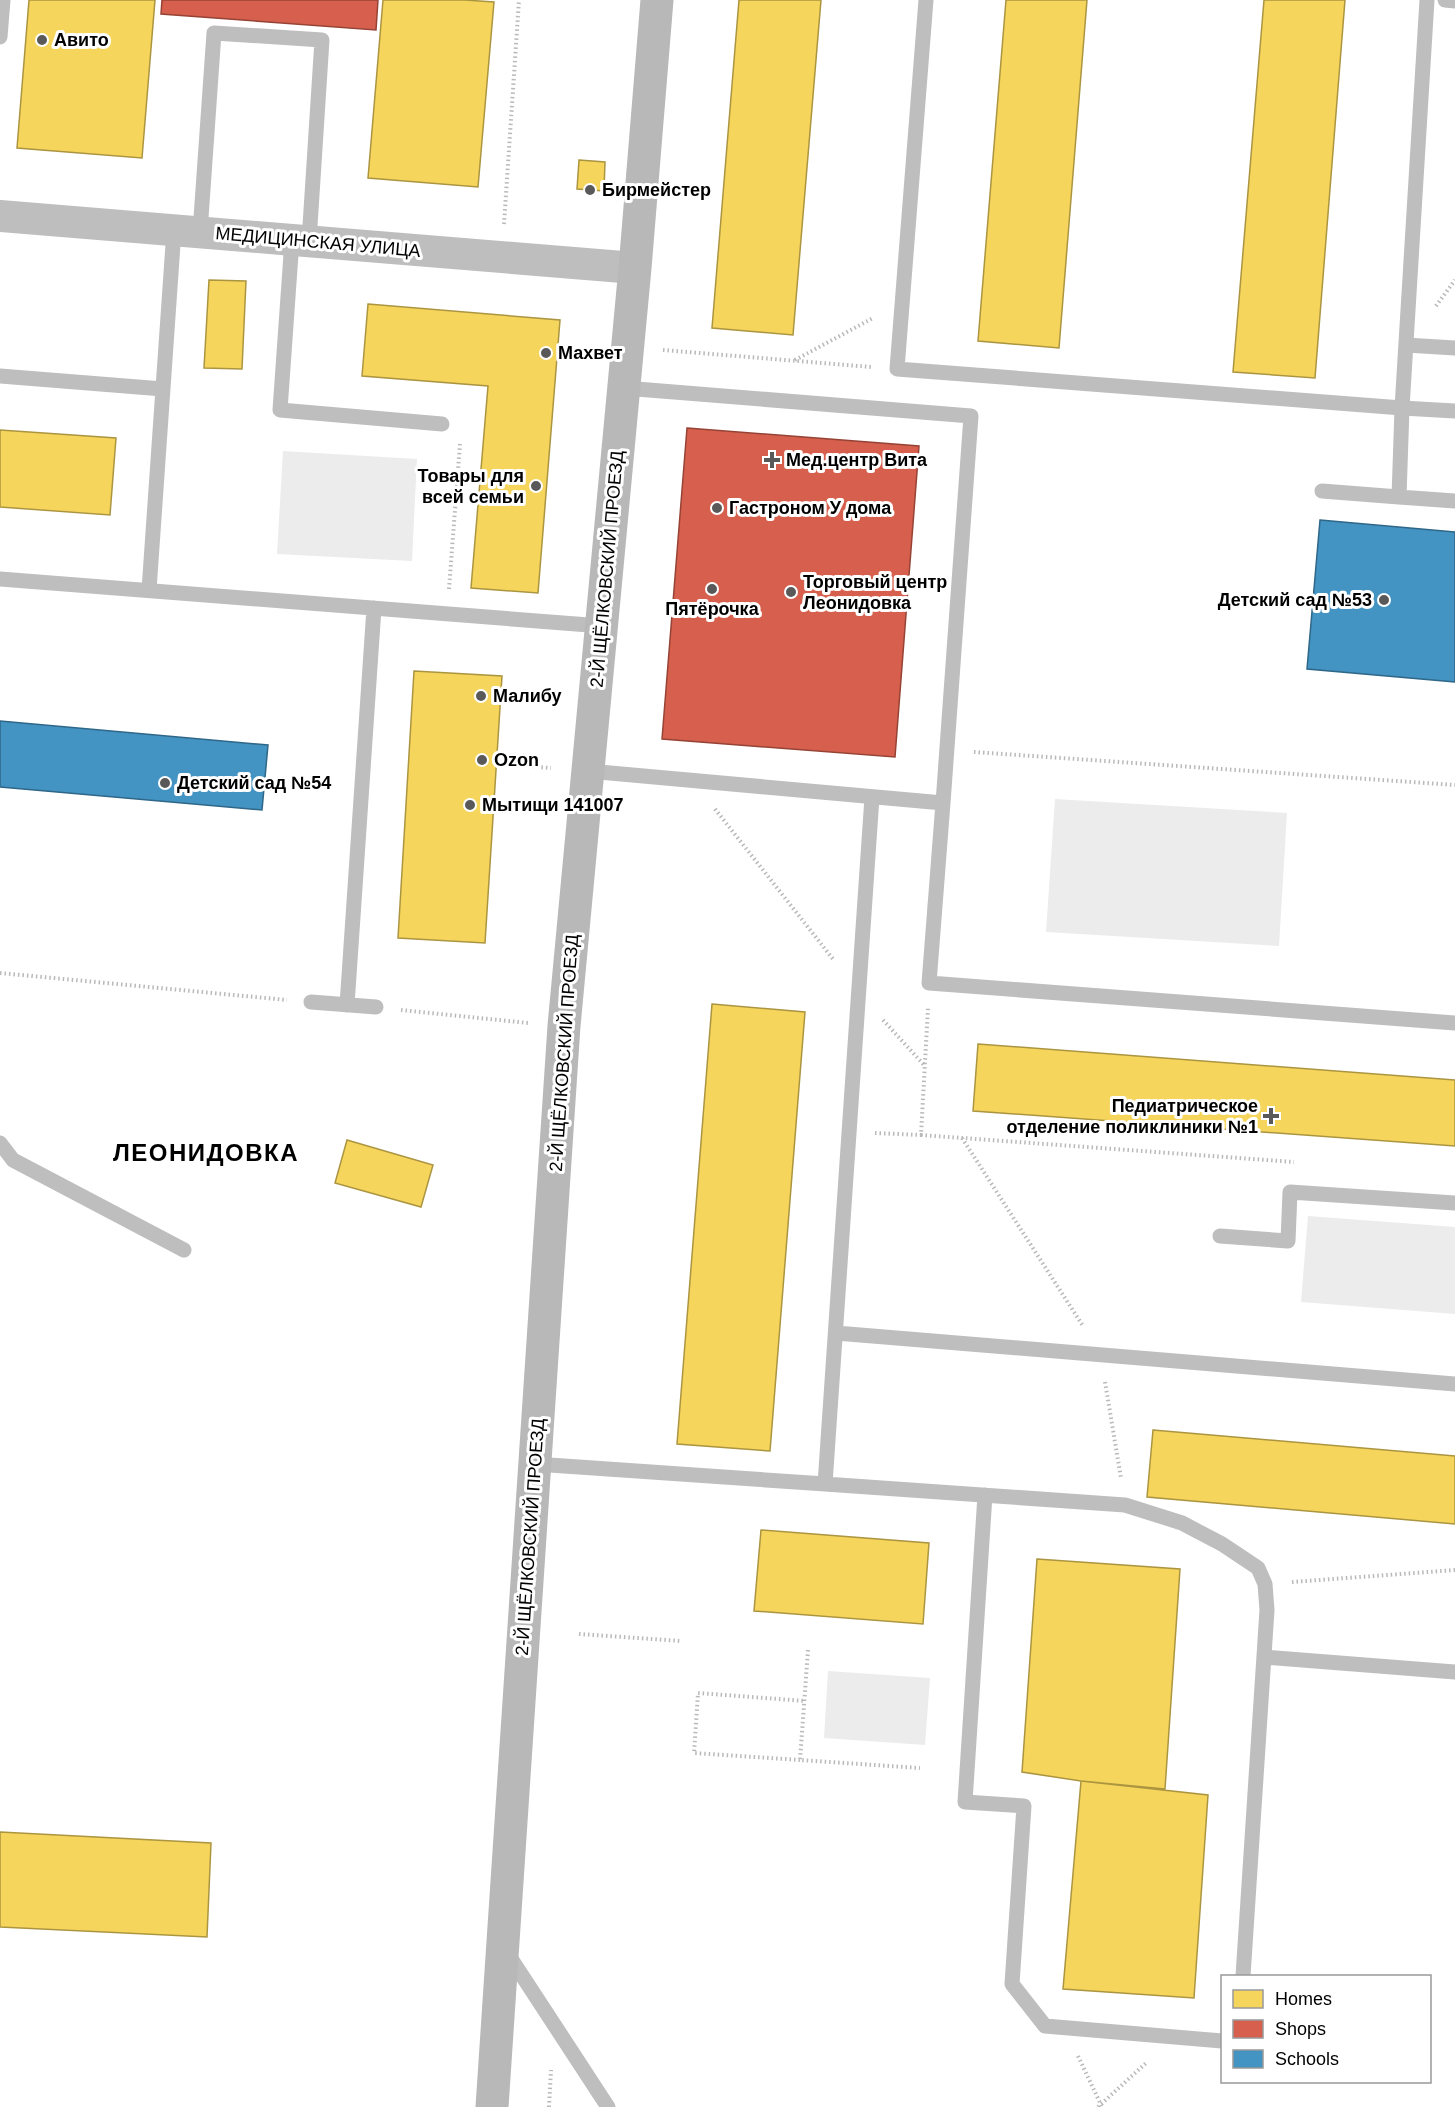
<svg xmlns="http://www.w3.org/2000/svg" width="1455" height="2107" font-family="Helvetica,sans-serif">
<style>
.green{fill:#ececec}
.homes{fill:#f6d55c;stroke:#ac9540;stroke-width:1.5}
.shops{fill:#d6604d;stroke:#964336;stroke-width:1.5}
.schools{fill:#4393c3;stroke:#2f6788;stroke-width:1.5}
.lines{fill:none;stroke-linecap:round;stroke-linejoin:round}
.path{stroke:#b9b9b9;stroke-width:4;stroke-dasharray:1.5 3;stroke-linecap:butt}
.lane{stroke:#bebebe;stroke-width:15}
.street{stroke:#bebebe;stroke-width:32}
.secondary{stroke:#b8b8b8;stroke-width:33}
.poi-dot{fill:#595959;stroke:#fff;stroke-width:2}
.labels{text-anchor:middle;dominant-baseline:central;stroke-width:6;stroke-linejoin:round;paint-order:stroke}
.poi-label{font-size:18px;font-weight:bold;fill:#000;stroke:#fff;text-anchor:start}
.street-label{font-size:18px;fill:#000;stroke:#fff}
.district-label{font-size:24px;font-weight:bold;letter-spacing:1.5px;fill:#000;stroke:#fff}
</style>
<rect width="100%" height="100%" fill="#fff"/>
<!-- green -->
<path class="green" d="M283,451l134,8 -5,102 -135,-7z
M1055,799l232,14 -8,133 -233,-14z
M1308,1216l147,11v87l-154,-12z
M828,1671l102,7 -5,67 -101,-7z"/>
<!-- homes -->
<path class="homes" d="M29,0h126l-13,158 -125,-10z
M383,0h82l29,2 -16,185 -110,-9z
M739,0h82l-28,335 -81,-7z
M1006,0h81l-28,348 -81,-7z
M1264,0h81l-30,378 -82,-6z
M579,160l26,2 -1,29 -27,-2z
M209,280l37,1 -4,88 -38,-1z
M368,304l192,16 -22,273 -67,-5 17,-202 -126,-10z
M0,430l116,8 -6,77 -110,-8z
M414,671l88,5 -17,267 -87,-5z
M712,1004l93,8 -35,439 -93,-7z
M978,1044l477,36v66l-482,-35z
M347,1140l86,25 -12,42 -86,-24z
M1153,1430l302,26v68l-308,-27z
M761,1530l168,13 -6,81 -169,-13z
M1037,1559l143,10 -15,220 -84,-8 -59,-9z
M1081,1781l127,14 -14,203 -131,-9z
M0,1832l211,11 -4,94 -207,-10z"/>
<!-- shops -->
<path class="shops" d="M162,0h216l-2,30 -215,-16z
M687,428l232,18 -24,311 -233,-18z"/>
<!-- schools -->
<path class="schools" d="M1320,520l135,12v150l-148,-13z
M0,721l268,24 -6,65 -262,-23z"/>
<g class="lines">
<!-- path -->
<path class="path" d="M504,224l15,-224
M1436,306l19,-26
M663,350l208,17
M795,360l78,-42
M449,589l11,-145
M974,752l481,33
M510,765l41,3
M715,809l118,150
M0,973l287,27
M401,1010l127,13
M883,1020l42,46
M875,1133l46,2 7,-127
M921,1135l373,27
M962,1138l121,188
M1105,1382l16,96
M1292,1582l163,-12
M579,1634l102,7
M808,1650l-8,110 120,8
M800,1760l-106,-7 4,-60 107,8
M1078,2056l24,51
M549,2107l2,-37
M1098,2107l48,-44"/>
<!-- lane -->
<path class="lane" d="M926,0l-29,369 505,39 -3,89 56,4
M1427,0l-25,408 53,3
M1445,0l10,1
M0,37l3,-37
M200,232l14,-199 108,7 -13,201
M292,240l-12,170 162,14
M1406,345l49,3
M0,376l163,13
M1322,491l77,6
M0,579l602,47
M149,590l25,-360
M588,771l355,32 28,-387 -347,-28
M943,803l-14,180 526,40
M311,1002l65,5
M347,1005l27,-397
M0,1143l13,17 171,90
M1220,1236l68,5 2,-49 165,11
M836,1333l619,51
M535,1464l290,20 47,-687
M825,1484l300,21 57,18 40,21 36,24 7,16 2,26 -24,366
M985,1495l-20,307 59,4 -12,178 33,42 177,15
M1264,1657l191,15
M508,1954l100,153"/>
<!-- street -->
<path class="street" d="M0,216l635,52"/>
<!-- secondary -->
<path class="secondary" d="M492,2107l72,-1081 71,-758 22,-268"/>
</g>
<!-- markers -->
<g class="poi-dot">
<circle cx="42" cy="40" r="6"/>
<circle cx="590" cy="190" r="6"/>
<circle cx="546" cy="353" r="6"/>
<path d="M769 451h6v6h6v6h-6v6h-6v-6h-6v-6h6z"/>
<circle cx="536" cy="486" r="6"/>
<circle cx="717" cy="508" r="6"/>
<circle cx="712" cy="589" r="6"/>
<circle cx="791" cy="592" r="6"/>
<circle cx="1384" cy="600" r="6"/>
<circle cx="481" cy="696" r="6"/>
<circle cx="482" cy="760" r="6"/>
<circle cx="165" cy="783" r="6"/>
<circle cx="470" cy="805" r="6"/>
<path d="M1268 1107h6v6h6v6h-6v6h-6v-6h-6v-6h6z"/>
</g>
<g class="labels">
<!-- poi labels -->
<g class="poi-label">
<text x="54" y="40">Авито</text>
<text x="602" y="190">Бирмейстер</text>
<text x="558" y="353">Махвет</text>
<text x="786" y="460">Мед.центр Вита</text>
<text x="524" y="476" text-anchor="end">Товары для<tspan x="524" dy="21">всей семьи</tspan></text>
<text x="729" y="508">Гастроном У дома</text>
<text x="803" y="582">Торговый центр<tspan x="803" dy="21">Леонидовка</tspan></text>
<text x="1372" y="600" text-anchor="end">Детский сад №53</text>
<text x="712" y="609" text-anchor="middle">Пятёрочка</text>
<text x="493" y="696">Малибу</text>
<text x="494" y="760">Ozon</text>
<text x="177" y="783">Детский сад №54</text>
<text x="482" y="805">Мытищи 141007</text>
<text x="1258" y="1106" text-anchor="end">Педиатрическое<tspan x="1258" dy="21">отделение поликлиники №1</tspan></text>
</g>
<!-- street labels -->
<g class="street-label">
<text transform="translate(318 242) rotate(5)">МЕДИЦИНСКАЯ УЛИЦА</text>
<text transform="translate(607 569) rotate(-85)">2-Й ЩЁЛКОВСКИЙ ПРОЕЗД</text>
<text transform="translate(564 1053) rotate(-86)">2-Й ЩЁЛКОВСКИЙ ПРОЕЗД</text>
<text transform="translate(530 1537) rotate(-86)">2-Й ЩЁЛКОВСКИЙ ПРОЕЗД</text>
</g>
<!-- district labels -->
<g class="district-label">
<text x="206" y="1152">ЛЕОНИДОВКА</text>
</g>
</g>
<!-- legend -->
<rect x="1221" y="1975" width="210" height="108" fill="#ffffff" stroke="#999999" stroke-width="1.5"/>
<rect x="1233" y="1990" width="30" height="18" fill="#f6d55c" stroke="#999999" stroke-width="1.5"/>
<text x="1275" y="2005" font-size="18" fill="#000000">Homes</text>
<rect x="1233" y="2020" width="30" height="18" fill="#d6604d" stroke="#999999" stroke-width="1.5"/>
<text x="1275" y="2035" font-size="18" fill="#000000">Shops</text>
<rect x="1233" y="2050" width="30" height="18" fill="#4393c3" stroke="#999999" stroke-width="1.5"/>
<text x="1275" y="2065" font-size="18" fill="#000000">Schools</text>
</svg>
